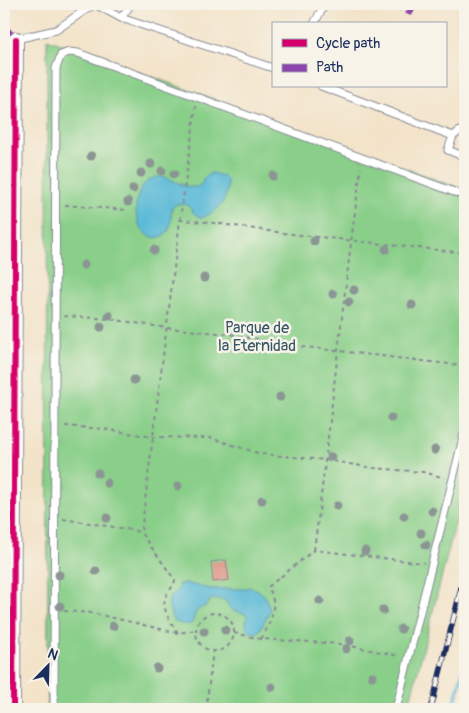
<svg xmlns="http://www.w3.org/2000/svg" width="469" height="713" font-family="Pangolin,sans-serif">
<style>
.green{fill:#89cf89;stroke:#527f74}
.water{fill:#59b9d7;stroke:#3a749a}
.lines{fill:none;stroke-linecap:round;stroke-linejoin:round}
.stream{stroke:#59b9d7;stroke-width:4}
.building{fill:#dc8f7e}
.service-casing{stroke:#878994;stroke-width:9}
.minor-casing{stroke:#878994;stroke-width:16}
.path{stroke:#878994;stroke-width:2;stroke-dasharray:4 4;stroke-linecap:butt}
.service{stroke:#fff;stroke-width:7}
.minor{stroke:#fff;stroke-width:14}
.rail-casing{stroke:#1b2f5e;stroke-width:5.5}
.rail{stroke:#f7f3e8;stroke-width:4;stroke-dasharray:11;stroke-linecap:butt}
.quiet{stroke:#8e44ad;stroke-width:5;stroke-dasharray:10 5;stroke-linecap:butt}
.cycleway-casing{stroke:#f7f3e8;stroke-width:9}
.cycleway{stroke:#d6006c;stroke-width:6}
.tree{fill:#8b9694}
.labels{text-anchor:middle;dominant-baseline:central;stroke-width:5;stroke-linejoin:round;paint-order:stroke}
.park-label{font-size:16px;fill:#365769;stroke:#f7f3e8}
</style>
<rect width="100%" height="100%" fill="#f7f3e8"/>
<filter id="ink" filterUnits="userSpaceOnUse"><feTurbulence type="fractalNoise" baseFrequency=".02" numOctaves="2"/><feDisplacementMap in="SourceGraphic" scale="10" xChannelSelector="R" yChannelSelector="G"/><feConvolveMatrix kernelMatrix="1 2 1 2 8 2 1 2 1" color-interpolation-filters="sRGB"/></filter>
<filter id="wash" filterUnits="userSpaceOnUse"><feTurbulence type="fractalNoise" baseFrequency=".0096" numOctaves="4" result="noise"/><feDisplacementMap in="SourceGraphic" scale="20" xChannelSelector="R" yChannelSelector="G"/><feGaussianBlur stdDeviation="1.12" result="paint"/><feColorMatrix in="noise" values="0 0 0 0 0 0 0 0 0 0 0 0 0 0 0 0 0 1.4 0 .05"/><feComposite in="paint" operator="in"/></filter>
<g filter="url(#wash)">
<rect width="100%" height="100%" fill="#f3e3c9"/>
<!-- green -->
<path class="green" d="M47,39l418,151v295l-57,224h-360z"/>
<!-- water -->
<path class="water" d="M212,173l11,3 4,4c2,20 -8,30 -25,38 -10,-4 -8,-7 -16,-14h-10l-4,4c-2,9 1,23 -9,28 -29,11 -37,-44 -12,-57 16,-9 28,10 44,8 7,0 7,-6 10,-10 2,-2 5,-3 7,-4z
M185,583l25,6h33l7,-2 8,3 7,6 5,14 -9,18 -4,5 -7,-1c-5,-6 -5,-9 -2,-16 -6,-5 -14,-3 -19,-9 -1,-2 -3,-5 -4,-7l-12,-1 -4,2 -3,5 -9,4 -3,7 -1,4 -2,3c-8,1 -12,0 -19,-5 -2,-14 -9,-19 6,-29l1,-6z"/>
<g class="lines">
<!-- stream -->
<path class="stream" d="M453,709l12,-46"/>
</g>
<g id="blocks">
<!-- building -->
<path class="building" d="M226,560l3,20 -16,2 -2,-20z"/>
</g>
</g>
<g filter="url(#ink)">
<use href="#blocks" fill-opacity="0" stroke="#878994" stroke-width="1"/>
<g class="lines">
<defs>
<path id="service" d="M95,4l26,14 152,50
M121,18l10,-14
M314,24l8,-15 5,-5
M16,39l40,-9 38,-26
M321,86l132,50
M465,125l-1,3 -11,8 -5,14 17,7
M54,709l2,-641 5,-13 8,-3 9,1 387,143
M396,709l69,-279"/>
<path id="minor" d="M13,709l3,-670"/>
</defs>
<!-- service casing -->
<use href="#service" class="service-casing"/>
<!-- minor casing -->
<use href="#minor" class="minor-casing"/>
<!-- path -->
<path class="path" d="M65,205l62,5
M180,220l16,-114
M64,316l46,3 57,9 62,6 59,11 177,21
M65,426l39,3 49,8 58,1 50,16 65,6 47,8 50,4 22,6
M63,519l70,11 8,3
M314,550c17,-127 29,-255 47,-382
M64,611l28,2 86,20 18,-3
M196 632a19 19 0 1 1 38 0a19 19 0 1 1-38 0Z
M178,633c-7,-10 -19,-27 -11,-39 3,-5 7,-8 8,-14l-34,-47 39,-313 27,2 76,11 182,20
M234,633l27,6 80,5 59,12
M261,639c10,-17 18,-34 7,-52l46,-37 110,13
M64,705l21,1 17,3
M206,709l7,-59"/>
<!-- service -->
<use href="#service" class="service"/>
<!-- minor -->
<use href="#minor" class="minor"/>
<defs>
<path id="rail" d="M431,709l34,-137"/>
</defs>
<!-- rail casing -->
<use href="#rail" class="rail-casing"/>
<!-- rail -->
<use href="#rail" class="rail"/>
<!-- quiet -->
<path class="quiet" d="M393,4l17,9 6,-9
M4,28l4,2 8,9"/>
<defs>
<path id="cycleway" d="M13,709l3,-670"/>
</defs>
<!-- cycleway casing -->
<use href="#cycleway" class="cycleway-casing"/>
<!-- cycleway -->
<use href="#cycleway" class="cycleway"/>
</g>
<!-- trees -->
<g class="tree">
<circle cx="91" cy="156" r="4.5"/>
<circle cx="151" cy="164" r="4.5"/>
<circle cx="162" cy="171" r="4.5"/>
<circle cx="141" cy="173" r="4.5"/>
<circle cx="174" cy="174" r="4.5"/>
<circle cx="273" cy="176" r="4.5"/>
<circle cx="133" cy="189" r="4.5"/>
<circle cx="128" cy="202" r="4.5"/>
<circle cx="314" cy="241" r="4.5"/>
<circle cx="386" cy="249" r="4.5"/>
<circle cx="154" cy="250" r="4.5"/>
<circle cx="84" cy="265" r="4.5"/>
<circle cx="204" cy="278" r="4.5"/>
<circle cx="354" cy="290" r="4.5"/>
<circle cx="333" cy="294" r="4.5"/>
<circle cx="349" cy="302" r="4.5"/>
<circle cx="412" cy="305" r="4.5"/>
<circle cx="109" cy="315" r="4.5"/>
<circle cx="101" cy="327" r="4.5"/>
<circle cx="239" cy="345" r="4.5"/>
<circle cx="134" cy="380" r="4.5"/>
<circle cx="280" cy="397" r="4.5"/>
<circle cx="391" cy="418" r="4.5"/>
<circle cx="435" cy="450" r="4.5"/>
<circle cx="331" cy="457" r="4.5"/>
<circle cx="98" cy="473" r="4.5"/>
<circle cx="107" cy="483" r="4.5"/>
<circle cx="178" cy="486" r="4.5"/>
<circle cx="262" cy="500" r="4.5"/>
<circle cx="337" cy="506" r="4.5"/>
<circle cx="432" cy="511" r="4.5"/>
<circle cx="404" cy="516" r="4.5"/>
<circle cx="107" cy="518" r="4.5"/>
<circle cx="421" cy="533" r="4.5"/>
<circle cx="426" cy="545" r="4.5"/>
<circle cx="365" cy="551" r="4.5"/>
<circle cx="96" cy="571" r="4.5"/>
<circle cx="59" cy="575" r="4.5"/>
<circle cx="320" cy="601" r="4.5"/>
<circle cx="60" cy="606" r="4.5"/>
<circle cx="383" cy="610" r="4.5"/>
<circle cx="113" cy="626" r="4.5"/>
<circle cx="401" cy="629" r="4.5"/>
<circle cx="225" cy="630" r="4.5"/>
<circle cx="204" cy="631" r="4.5"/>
<circle cx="350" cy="641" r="4.5"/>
<circle cx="346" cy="649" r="4.5"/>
<circle cx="157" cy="668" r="4.5"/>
<circle cx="372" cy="676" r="4.5"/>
<circle cx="272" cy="687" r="4.5"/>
</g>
</g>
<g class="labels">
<!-- park labels -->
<g class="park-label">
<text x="257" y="328">Parque de<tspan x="257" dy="18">la Eternidad</tspan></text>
</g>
</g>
<!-- margin -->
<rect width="469" height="713" fill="none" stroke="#f7f3e8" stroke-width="20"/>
<!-- legend -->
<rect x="272" y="22" width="175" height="65" fill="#f7f3e8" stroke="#9fa5b1"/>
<rect x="282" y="39" width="25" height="8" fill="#d6006c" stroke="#9fa5b1"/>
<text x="316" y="48" font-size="15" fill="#1b2f5e">Cycle path</text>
<rect x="282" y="64" width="25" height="8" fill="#8e44ad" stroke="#9fa5b1"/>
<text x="316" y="72" font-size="15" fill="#1b2f5e">Path</text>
<!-- north arrow -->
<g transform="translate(48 666) rotate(23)" stroke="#f7f3e8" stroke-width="4" paint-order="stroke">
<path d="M0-4L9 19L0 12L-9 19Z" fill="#1b2f5e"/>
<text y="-8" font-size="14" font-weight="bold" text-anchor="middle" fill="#1b2f5e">N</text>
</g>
</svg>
